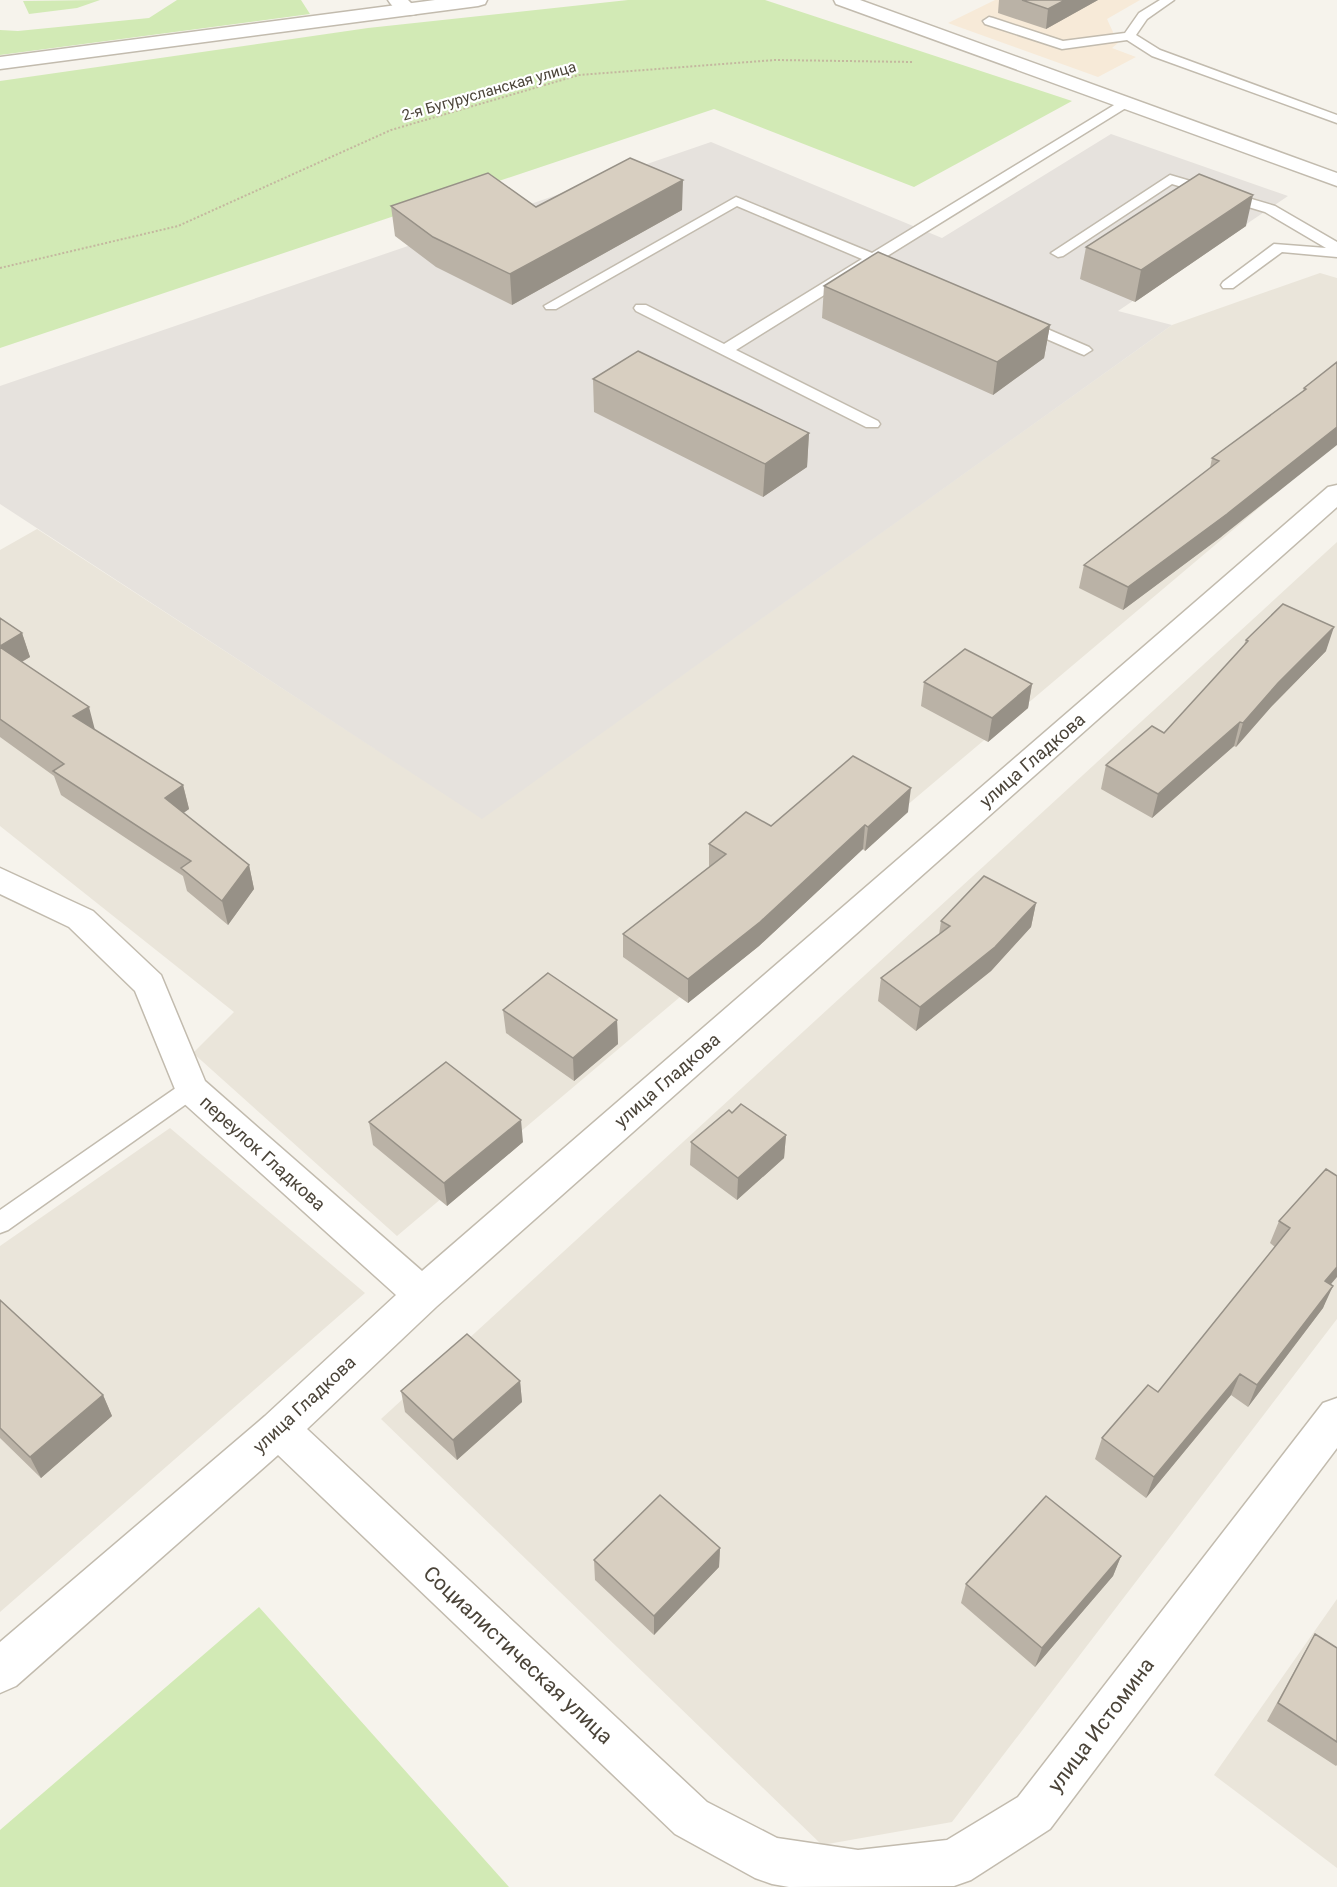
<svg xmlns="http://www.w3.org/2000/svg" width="1337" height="1887" font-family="Roboto,sans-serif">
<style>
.residential{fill:#eae5da}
.commercial{fill:#f7ead8}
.industrial{fill:#e6e2dd}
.green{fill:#d2eab5}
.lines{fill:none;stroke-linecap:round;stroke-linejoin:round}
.service-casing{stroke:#c2bbae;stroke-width:3}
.minor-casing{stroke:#c2bbae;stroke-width:3}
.tertiary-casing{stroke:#c2bbae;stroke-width:3}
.path{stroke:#c4b79f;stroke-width:2;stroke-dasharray:2 2;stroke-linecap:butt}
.service{fill:#fff;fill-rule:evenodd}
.minor{fill:#fff;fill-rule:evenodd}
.tertiary{fill:#fff;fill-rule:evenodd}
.wall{fill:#bab2a6}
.shaded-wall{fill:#979187}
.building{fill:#d8cfc1;stroke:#979187;stroke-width:1.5}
.labels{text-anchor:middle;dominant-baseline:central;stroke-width:4.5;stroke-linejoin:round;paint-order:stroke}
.far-street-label{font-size:15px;fill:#4b4439;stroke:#fff}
.street-label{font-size:18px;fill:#4b4439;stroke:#fff}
.near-street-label{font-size:21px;fill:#4b4439;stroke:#fff}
</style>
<rect width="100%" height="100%" fill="#f6f3ec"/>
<!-- residential -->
<path class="residential" d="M1320,273l17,5v164l-940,794 -204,-183 41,-41 -234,-186v-276l37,-21 445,289 690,-493z
M1337,542v777l-385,503 -130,23 -441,-426z
M170,1128l195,165 -365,319v-366z
M1337,1599v269l-123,-93z"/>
<!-- commercial -->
<path class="commercial" d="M995,0h145l-33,19 11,24 -6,5 24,9 -38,20 -150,-54z"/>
<!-- industrial -->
<path class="industrial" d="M1111,134l177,62 -170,115 54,14 -690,494 -482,-315v-118l711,-244 231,96z"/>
<!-- green -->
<path class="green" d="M100,0l-23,8 -48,6 -6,-13z
M177,0h124l9,14 -310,41v-25l18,1 131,-13z
M628,0h137l307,101 -158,86 -200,-78 -714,239v-267l368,-53z
M259,1607l250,280h-509v-57z"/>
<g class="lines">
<defs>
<path id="service" d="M1160,0h14l-27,19 -11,16 24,15 177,65v8l-185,-67 -25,-16 -65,9 -77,-25 -2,-3 6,-4 4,1 70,23 62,-8 14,-20z
M1124,99l5,1 1,3 -1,3 -245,152 19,10 -2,3h-10l-17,-7 -138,86 142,71 2,3 -2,3h-12l-230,-116 -2,-3 2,-3h10l78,39 138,-85 -125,-53 -181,103h-10l-2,-3 192,-109 136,56z
M1170,175l105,31 62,36v15l-55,-5 -49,36h-10l-2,-3 2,-3 51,-38 52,4 -61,-36 -93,-28 -109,72 -5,1 -7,-4z
M1024,319l65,28 3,3 -8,5 -5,-2 -60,-26 -3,-3 3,-3z
M191,1080l8,3 3,6 -3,6 -191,135 -8,3v-23l183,-127z"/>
<path id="minor" d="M388,0h20l10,10 -2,4c-12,3 -22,-4 -28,-14z
M1337,485v22l-901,800 -129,122 400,373 70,36 81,12 89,-10 71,-43 305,-394 14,-5v50l-287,381 -79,51 -17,6 -165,1 -17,-3 -17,-6 -80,-44 -397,-379 -262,231 -16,7v-51l265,-226 131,-121 -217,-196 -44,-108 -66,-64 -69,-33v-26l93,43 68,64 44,106 217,190 906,-784z"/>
<path id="tertiary" d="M435,0h52l-2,4 -7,2 -478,63v-12z
M834,0h26l477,173v13l-501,-182z"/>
</defs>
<!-- service casing -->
<use href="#service" class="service-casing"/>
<!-- minor casing -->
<use href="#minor" class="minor-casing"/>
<!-- tertiary casing -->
<use href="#tertiary" class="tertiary-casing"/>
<!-- path -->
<path class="path" d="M0,268l178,-42 213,-96 188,-55 196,-15 138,2"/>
<!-- service -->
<use href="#service" class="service"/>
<!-- minor -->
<use href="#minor" class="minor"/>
<!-- tertiary -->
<use href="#tertiary" class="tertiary"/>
</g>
<!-- wall -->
<path class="wall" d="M999,0h99l-52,29 -48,-16z
M391,206l145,1 146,3 -170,95 -76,-38 -41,-31z
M1246,226l-111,76 -55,-23 6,-32z
M824,286l226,39 -6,33 -51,37 -171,-77z
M1337,362l-116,175 -98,73 -44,-22 5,-23 126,-97 2,-10 91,-67 1,-3z
M593,379l216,54 -2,34 -44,30 -169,-85z
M0,618l22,15 8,24 -8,5 73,68 88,55 6,24 -6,4 66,52 5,24 -26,36 -41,-34 -4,-15 -122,-81 -7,-19 -54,-39z
M1246,640l80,11 -55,56 -35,40 -2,-1 -82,72 -51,-29 5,-24 58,-32 80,-88z
M924,682l108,2 -4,24 -40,34 -67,-36z
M908,812l-43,39 -2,-2 -104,97 -71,57 -65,-46v-23l86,-67v-23z
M1036,903l-5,24 -40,44 -75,60 -38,-30 3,-23 58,-43 2,-14z
M503,1010l114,10 1,24 -44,37 -68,-48z
M732,1113l54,22 -2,23 -47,42 -47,-35 1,-23z
M369,1122l154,20 -76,64 -74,-61z
M1326,1169l5,116 -8,23 -75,99 -17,-12 -85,103 -51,-39 7,-21 56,-46 117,-145 -5,-4 9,-22z
M0,1300l103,95 9,21 -71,62 -41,-40z
M520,1381l2,21 -65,58 -52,-48 -4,-21z
M720,1548l-1,19 -65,68 -59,-55 -1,-20z
M1121,1556l-8,20 -78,91 -74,-64 5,-19z
M1315,1634l22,14v117l-1,1 -69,-45 37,-68z"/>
<!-- shaded-wall -->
<path class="shaded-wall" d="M1065,0h33l-52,29 2,-20z
M683,180l-1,30 -170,95 -2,-31z
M1253,195l-7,31 -111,76 6,-32z
M1050,325l-6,33 -51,37 4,-33z
M1337,418v27l-116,92 -98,73 5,-23z
M809,433l-2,34 -44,30 2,-33z
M1334,627l-8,24 -55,56 -35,40 7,-24 35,-40z
M22,633l8,24 -23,13 -7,-24z
M1032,684l-4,24 -40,34 4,-24z
M89,707l6,23 -22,-14z
M1240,722l-6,24 -82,72 6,-24z
M183,785l6,24 -18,13 -6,-24z
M911,788l-3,24 -43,39 3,-24z
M865,825l-2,24 -104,97 -71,57v-24z
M249,865l5,24 -26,36 -6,-24z
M1036,903l-5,24 -40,44 -75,60 4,-24z
M617,1020l1,24 -44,37 -1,-23z
M521,1120l2,22 -76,64 -3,-23z
M786,1135l-2,23 -47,42 1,-22z
M1337,1267v10l-22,26 10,-22z
M1333,1286l-10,22 -75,99 9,-22z
M1240,1374l-9,21 -85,103 8,-21z
M520,1381l2,21 -65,58 -4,-20z
M103,1395l9,21 -71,62 -11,-21z
M720,1548l-1,19 -65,68v-19z
M1121,1556l-8,20 -78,91 7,-19z"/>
<!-- building -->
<path class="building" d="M1022,0h43l-17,9z
M630,158l53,22 -173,94 -77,-37 -42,-31 97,-33 48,34z
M1199,174l54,21 -112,75 -55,-23z
M878,252l172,73 -53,37 -173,-76z
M638,351l171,82 -44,31 -172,-85z
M1337,362v65l-110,87 -99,73 -44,-22 135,-104 -7,-3 94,-69 -2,-1z
M1283,604l51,23 -56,56 -35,40 -3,-1 -82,72 -52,-29 46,-39 12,7 84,-92 -2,-1z
M0,618l22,15 -22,13z
M0,647l89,60 -16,9 110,69 -18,13 84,67 -27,36 -41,-33 10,-7 -138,-90 11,-7 -64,-45z
M965,649l67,35 -40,34 -68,-36z
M853,756l58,32 -43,39 -3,-2 -105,97 -72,57 -65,-45 103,-80 -17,-10 37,-32 25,14z
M984,876l52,27 -41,44 -75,60 -39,-29 69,-52 -9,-5z
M548,973l69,47 -44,38 -70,-48z
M446,1062l75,58 -77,63 -75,-61z
M741,1104l45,31 -48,43 -47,-36 38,-32 3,3z
M1326,1169l11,7v91l-12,14 8,5 -76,99 -17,-11 -86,103 -52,-39 46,-53 10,7 132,-164 -11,-7z
M0,1300l103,95 -73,62 -30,-29z
M467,1334l53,47 -67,59 -52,-49z
M660,1495l60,53 -66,68 -60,-56z
M1046,1496l75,60 -79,92 -76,-64z
M1315,1634l22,14v94l-59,-39z"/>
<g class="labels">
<!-- far-street labels -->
<g class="far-street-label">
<text transform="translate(489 91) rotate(-16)">2-я Бугурусланская улица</text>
</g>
<!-- street labels -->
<g class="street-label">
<text transform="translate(1032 760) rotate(-41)">улица Гладкова</text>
<text transform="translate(667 1080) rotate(-41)">улица Гладкова</text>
<text transform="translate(263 1153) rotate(42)">переулок Гладкова</text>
<text transform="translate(304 1404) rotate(-43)">улица Гладкова</text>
</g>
<!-- near-street labels -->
<g class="near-street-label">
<text transform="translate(518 1655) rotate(43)">Социалистическая улица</text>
<text transform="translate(1101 1725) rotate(-53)">улица Истомина</text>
</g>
</g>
</svg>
